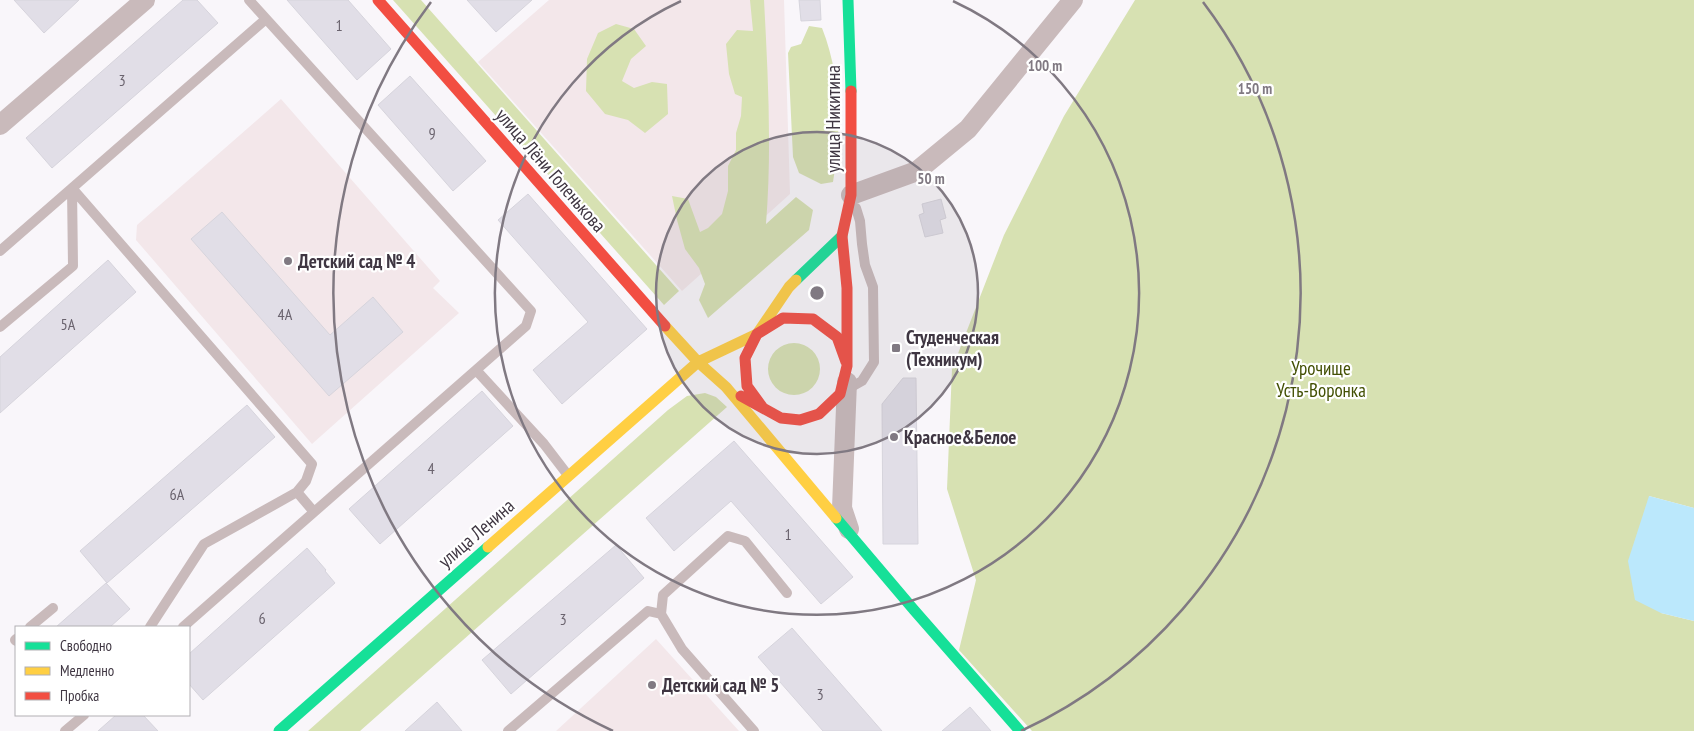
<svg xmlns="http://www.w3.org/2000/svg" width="1694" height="731" font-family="'PT Sans Narrow',sans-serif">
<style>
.education{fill:#f3e7ea}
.green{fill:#d7e1b2}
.water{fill:#bbe8fc}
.building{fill:#e1dee7;stroke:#d6d4dc}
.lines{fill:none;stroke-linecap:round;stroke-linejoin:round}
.lane{stroke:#c9babb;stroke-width:10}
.street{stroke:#c9babb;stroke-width:20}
.fast{stroke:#16e098;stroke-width:11}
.slow{stroke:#ffcf43;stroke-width:11}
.jam{stroke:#f24e42;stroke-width:11}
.ring{fill:none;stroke:#807982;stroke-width:2.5}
.poi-dot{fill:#807982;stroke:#fff;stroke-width:2}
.labels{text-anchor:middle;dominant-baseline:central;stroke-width:4.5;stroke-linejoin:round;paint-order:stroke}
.number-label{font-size:16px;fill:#6a636e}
.street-label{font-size:19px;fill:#3f3642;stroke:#fff}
.poi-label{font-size:19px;font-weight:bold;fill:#3f3642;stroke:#fff;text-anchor:start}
.park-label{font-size:19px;fill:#435004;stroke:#fff}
.centre{fill:#807982;stroke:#fff;stroke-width:2.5}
.ring-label{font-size:15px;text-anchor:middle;font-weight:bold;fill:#807982;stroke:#fff;stroke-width:4.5;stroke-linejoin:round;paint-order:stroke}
</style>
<rect width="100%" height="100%" fill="#f9f6fa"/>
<!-- education -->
<path class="education" d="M549,0h235l6,194 -108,97 -204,-229z
M281,99l159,182 -7,7 26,25 -147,131 -176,-204 1,-15z
M656,639l83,92h-183z"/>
<!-- green -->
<path class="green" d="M393,0h28l258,291 -15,14z
M750,0h14c4,75 8,149 2,224l30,-27 17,13 -4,20 -101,88 -9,-18 6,-16 -6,-16 -14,-19 -8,-29 -5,-24 16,3 12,33 8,-4 14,-14 6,-23v-25l8,-16v-17l5,-17 1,-19 -7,-3 -6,-20 -3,-30 11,-14 16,1z
M1135,0h559v508l-45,-12 12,117 33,8v110h-662l-73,-81 17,-70 -29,-91 5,-120 52,-134 60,-119z
M616,24l18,5 12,17 -15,13 -9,22 12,7 18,-6 15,2 1,30 -23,19 -17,-13 -23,-6 -19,-23 1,-32 11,-26z
M809,26l13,2c19,48 20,103 11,154l-12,2 -22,-11 -6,-16 -5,-104 3,-6 10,-3z
M768 369a26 26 0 1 1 52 0a26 26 0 1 1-52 0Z
M705,393l11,4 11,10 -367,324h-52l360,-321 19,-14z"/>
<!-- water -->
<path class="water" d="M1649,496l45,12v113l-33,-8 -26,-13 -7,-39z"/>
<!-- building -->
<path class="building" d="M14,0h65l-35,33z
M183,0h14l21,23 -166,145 -26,-30z
M287,0h61l43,49 -34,31z
M467,0h65l-36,32z
M799,0h21l1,20 -20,1z
M410,76l76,85 -33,30 -75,-86z
M528,194l119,135 -85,75 -29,-34 55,-48 -90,-102z
M941,199l5,19 -6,2 3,13 -18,4 -6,-22 5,-2 -2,-9z
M222,212l108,123 43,-38 30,35 -74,64 -138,-157z
M108,260l28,32 -136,121v-56z
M903,378h13l2,166h-35l-1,-140z
M482,391l31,35 -133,118 -31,-35z
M247,405l28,32 -168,146 -27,-32z
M734,441l119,136 -32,27 -90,-103 -57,50 -28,-33z
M616,545l28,33 -133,116 -29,-34z
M307,548l19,22 -1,1 10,12 -132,117 -14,-16v-30z
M106,583l24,26 -20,18h-54z
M792,628l90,103h-59l-65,-74z
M437,702l25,29h-57z
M970,707l21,24h-49z
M116,715h27l15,16h-60z"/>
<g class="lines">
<!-- lane -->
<path class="lane" d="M249,0l282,311 -5,15 -50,44 68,74 23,30
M72,188l240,276 -6,17 -9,11
M0,251l266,-232
M0,327l73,-61 -1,-78
M846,390l16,-9 12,-19 -1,-75 -8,-22 -3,-21 -2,-23 -4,-13
M30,627l23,-19
M150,627l54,-83 93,-52 17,20
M183,627l293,-257
M16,639l-1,1 1,1
M65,731l19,-16
M508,731l140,-120 13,3
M754,731l-72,-82 -21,-35 2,-19 65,-59 17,5 42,52"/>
<!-- street -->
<path class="street" d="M0,125l145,-125
M851,195l66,-24 51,-42 105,-129
M847,382l-5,126 7,21"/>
<!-- fast -->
<path class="fast" d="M848,0l3,91
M796,280l46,-44
M836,518l78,92 106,121
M279,731l209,-184"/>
<!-- slow -->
<path class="slow" d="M665,326l33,36 28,25 110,131
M488,547l210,-185 59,-28 32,-47 7,-7"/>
<!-- jam -->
<path class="jam" d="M378,0l287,326
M741,396l40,22 19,2 19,-6 21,-20 7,-28v-78l-5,-52 9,-41v-104
M763,408l-16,-22 -2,-28 12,-24 26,-16 30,1 24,18 9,25"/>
</g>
<!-- distance rings -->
<circle cx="817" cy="293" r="161" fill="#807982" fill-opacity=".12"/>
<g class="ring">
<circle cx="817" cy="293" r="161"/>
<path d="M953 1A322 322 0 1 1 681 1"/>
<path d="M613 731A483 483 0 0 1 431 2M1203 2A483 483 0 0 1 1021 731"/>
</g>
<!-- markers -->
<g class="poi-dot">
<circle cx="288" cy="261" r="5"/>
<rect x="891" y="343" width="10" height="10" rx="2.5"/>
<circle cx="894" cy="437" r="5"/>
<circle cx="652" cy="685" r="5"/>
</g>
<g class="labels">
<!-- number labels -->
<g class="number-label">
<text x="339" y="25">1</text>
<text x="122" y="80">3</text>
<text x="432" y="133">9</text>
<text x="285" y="314">4А</text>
<text x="68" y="324">5А</text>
<text x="431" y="468">4</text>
<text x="177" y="494">6А</text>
<text x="788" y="534">1</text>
<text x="262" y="618">6</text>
<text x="563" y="619">3</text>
<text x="820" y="694">3</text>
</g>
<!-- street labels -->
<g class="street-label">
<text transform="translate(833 119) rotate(-90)">улица Никитина</text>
<text transform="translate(551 170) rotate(49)">улица Лёни Голенькова</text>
<text transform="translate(476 533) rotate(-41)">улица Ленина</text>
</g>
<!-- poi labels -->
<g class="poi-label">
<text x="298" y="261">Детский сад № 4</text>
<text x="906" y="337">Студенческая<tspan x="906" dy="22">(Техникум)</tspan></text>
<text x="904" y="437">Красное&amp;Белое</text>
<text x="662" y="685">Детский сад № 5</text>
</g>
<!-- park labels -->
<g class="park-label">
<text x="1321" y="368">Урочище<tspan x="1321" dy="22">Усть-Воронка</tspan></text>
</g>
</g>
<circle cx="817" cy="293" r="8" class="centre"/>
<g class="ring-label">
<text x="1045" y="71">100 m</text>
<text x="1255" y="94">150 m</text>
<text x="931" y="184">50 m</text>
</g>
<!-- legend -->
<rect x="15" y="626" width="175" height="90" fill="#ffffff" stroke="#b2afb3"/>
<rect x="25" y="642" width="25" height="8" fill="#16e098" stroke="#b2afb3"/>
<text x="60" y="651" font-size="15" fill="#3f3642">Свободно</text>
<rect x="25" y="667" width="25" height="8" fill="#ffcf43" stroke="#b2afb3"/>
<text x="60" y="676" font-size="15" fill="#3f3642">Медленно</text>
<rect x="25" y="692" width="25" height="8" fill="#f24e42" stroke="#b2afb3"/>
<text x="60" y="701" font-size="15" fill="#3f3642">Пробка</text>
</svg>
